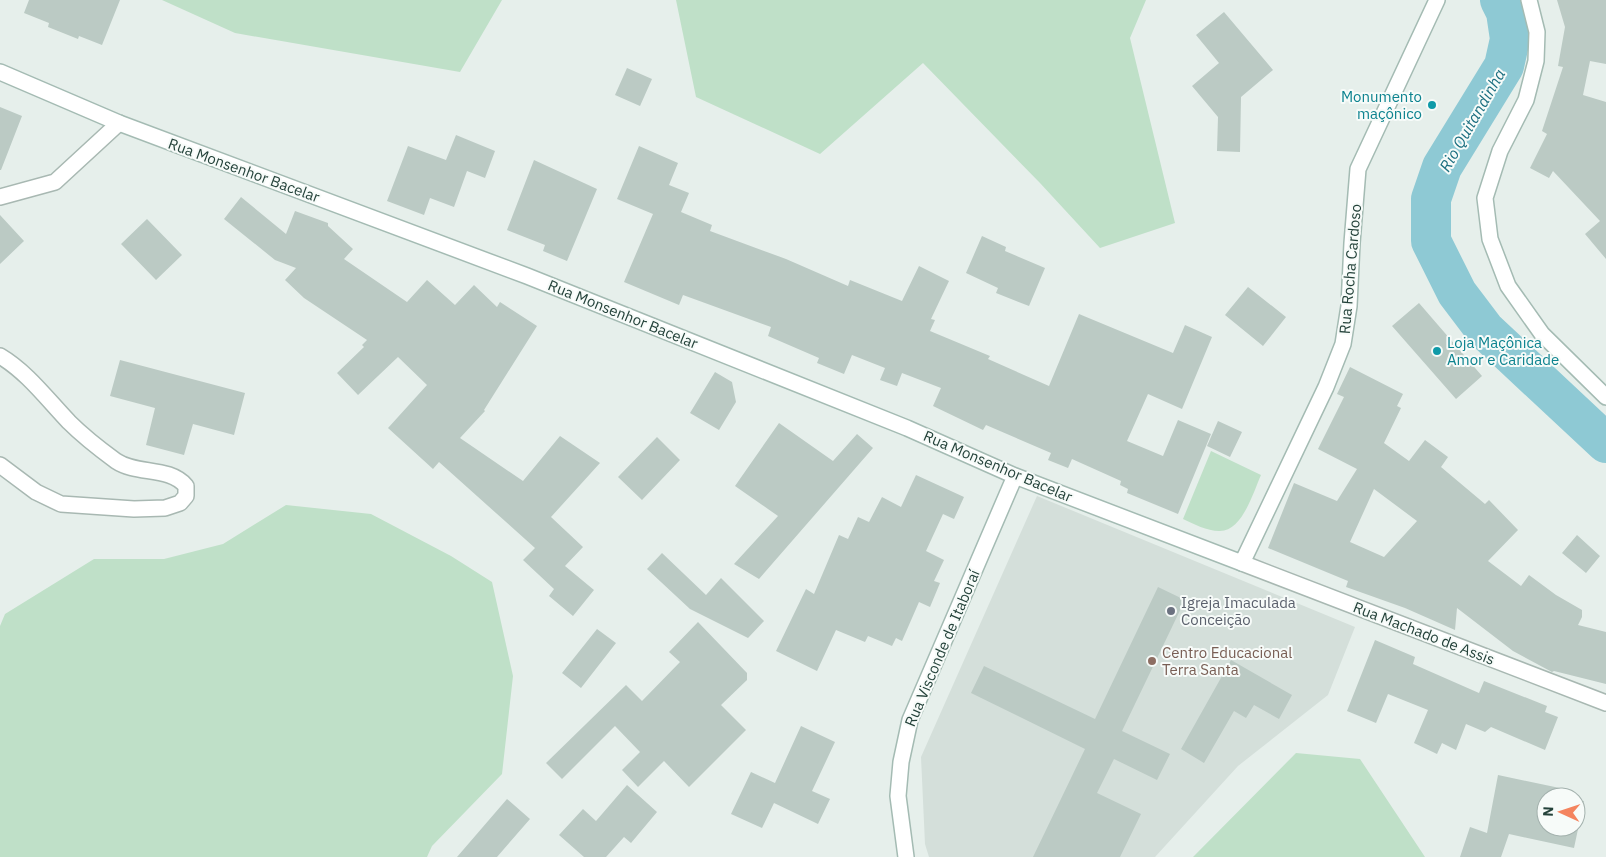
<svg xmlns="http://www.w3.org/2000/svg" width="1606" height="857" font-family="'IBM Plex Sans',sans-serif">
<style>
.built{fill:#d4dfda}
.green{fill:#bfe0c8}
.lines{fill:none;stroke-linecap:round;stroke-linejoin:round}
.river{stroke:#8ec9d4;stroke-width:40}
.building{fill:#bbcac4;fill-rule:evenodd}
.street-casing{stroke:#a8b8b2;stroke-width:18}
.secondary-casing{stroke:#a4bbb3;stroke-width:18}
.street{stroke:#fff;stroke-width:15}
.secondary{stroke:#fff;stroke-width:15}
.culture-dot{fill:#0f9aa8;stroke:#f7fbf9;stroke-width:2}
.worship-dot{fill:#6b7280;stroke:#f7fbf9;stroke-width:2}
.education-dot{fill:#8d6e63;stroke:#f7fbf9;stroke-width:2}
.labels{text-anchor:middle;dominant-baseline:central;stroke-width:4;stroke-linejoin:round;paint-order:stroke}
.culture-label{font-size:15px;fill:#0d838f;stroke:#f7fbf9;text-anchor:end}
.street-label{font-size:15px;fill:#24423a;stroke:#f7fbf9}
.worship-label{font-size:15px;fill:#5b616d;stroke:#f7fbf9;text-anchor:start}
.education-label{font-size:15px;fill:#785e54;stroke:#f7fbf9;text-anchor:start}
.water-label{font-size:16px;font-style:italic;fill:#1c6f80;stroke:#f7fbf9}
</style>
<rect width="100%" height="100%" fill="#e6efeb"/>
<!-- built -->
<path class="built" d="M1037,496l318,131 -27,68 -90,71 -83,91h-226l-4,-13 -4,-87z"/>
<!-- green -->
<path class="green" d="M162,0h340l-42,72 -225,-39z
M676,0h470l-16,38 45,185 -75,25 -60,-65 -117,-120 -103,91 -124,-57z
M1211,451l50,24c-8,18 -19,57 -42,56 -12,0 -25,-7 -36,-12z
M286,505l85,9 80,42 41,26 21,94 -11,98 -70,72 -5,11h-427v-231l5,-12 89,-55h70l59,-15z
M1296,753l64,6 65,98h-232z"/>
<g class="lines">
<!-- river -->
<path class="river" d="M1500,0l6,12 4,27 -6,27 -62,101 -11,32v42l26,52 28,37 121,113"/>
</g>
<!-- building -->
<path class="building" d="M29,0h91l-18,45 -23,-9 -1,3 -30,-12 1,-4 -25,-10z
M1557,0h49v64l-16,-3 -7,34 23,7v157l-21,-25 15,-13 -47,-50 -4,7 -19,-10 17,-34 -5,-3 21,-64 -5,-1 7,-39z
M1224,12l49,58 -32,27 -1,55 -23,-1 1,-34 -26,-31 27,-23 -23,-28z
M627,68l25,11 -12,27 -25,-11z
M0,107l22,9 -21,54h-1z
M456,135l39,16 -10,27 -18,-7 -13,36 -24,-9 -6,17 -37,-14 21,-55 38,14z
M639,146l39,17 -9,22 20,8 -8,19 31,13 -2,6 76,28 62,27 2,-6 52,21 17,-35 30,15 -18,38 4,1 -5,11 60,25 -2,3 61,27 30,-72 94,39 12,-28 27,12 -30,72 -34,-15 -21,47 36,15 15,-36 33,14 -33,80 -51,-21 1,-4 -8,-4 1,-4 -49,-22 -4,9 -20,-8 3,-7 -65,-28 -3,5 -50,-24 8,-18 -39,-15 -5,13 -17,-6 5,-12 -33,-13 -8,19 -27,-11 2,-5 -51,-22 3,-9 -88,-32 -4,10 -55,-23 29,-68 -36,-15z
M534,160l63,29 -30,72 -24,-10 2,-6 -38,-15z
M241,197l45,37 9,-23 33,12v3l25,23 -9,10 63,43 20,-22 28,25 19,-20 23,22 3,-5 37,24 -53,84 1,1 -25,27 63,43 37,-45 40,27 -49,54 32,30 -18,19 29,24 -21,26 -24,-20 5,-7 -31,-29 12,-12 -96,-86 -6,7 -45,-41 39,-43 -29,-28 -40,38 -21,-22 27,-26 -2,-2 5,-5 -63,-42 -19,-18 11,-12 -21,-8 -51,-41z
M0,215l24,26 -24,23z
M147,219l35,36 -26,25 -35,-36z
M982,236l24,11 -1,4 40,17 -16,38 -33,-13 2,-5 -32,-15z
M1248,287l38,30 -23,29 -38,-31z
M1419,303l63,73 -26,23 -64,-73z
M120,360l125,33 -11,42 -41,-11 -9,31 -38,-10 9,-37 -45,-12z
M1350,367l53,27 -6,12 4,2 -17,35 25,18 16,-21 23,17 -7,10 44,37 4,-4 29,30 -30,31 33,25 8,-11 27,20 26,15v7l-4,8 28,7v52l-52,-13 -2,1 -39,-21 -56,-43 -2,22 -50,-22 -59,-21 2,-6 -80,-33 26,-65 43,18 20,-32 -39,-20 26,-52 -7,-3zM1374,489l43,32 -33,36 -34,-15z
M715,372l17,10 4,20 -17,28 -29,-17z
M1218,421l24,11 -12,25 -23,-11z
M779,423l54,38 24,-27 16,14 -114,131 -25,-15 44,-48 -43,-30z
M657,437l23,23 -38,40 -24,-23z
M916,475l48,22 -10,22 -11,-5 -17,37 18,9 -10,21 6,2 -10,24 -11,-5 -17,39 -6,-3 -4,8 -24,-10 -3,6 -29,-12 -19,41 -41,-20 30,-62 8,5 25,-59 9,4 10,-22 11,5 13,-25 19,10z
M1577,535l23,21 -14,17 -24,-20z
M662,553l44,42 15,-17 43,43 -16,17 -58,-29 -43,-40z
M1158,587l27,13 -63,131 48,23 -13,26 -43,-21 -17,34 44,21 -21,43h-87l52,-108 -114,-56 13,-27 111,53z
M698,622l49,51v7l-26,25 25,25 -57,57 -25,-26 -26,26 -16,-17 18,-18 -25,-26 -53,53 -16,-16 80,-78 16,16 38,-39 -11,-10z
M597,629l19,14 -35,45 -19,-15z
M1375,640l40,17 -2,7 66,29 5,-12 63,25 -2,6 13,5 -13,33 -54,-23 -6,5 -19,-8 -10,26 -14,-7 -5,11 -23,-11 14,-33 -40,-16 -12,29 -29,-12z
M1231,660l61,35 -13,24 -25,-14 -8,13 -12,-7 -30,52 -23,-14z
M801,726l34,16 -23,49 18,8 -12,25 -44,-21 -12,25 -31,-14 20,-42 24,11z
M1498,775l76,16 -1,6h-27v30h30v-27l8,1 -10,47 -65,-14 -8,23h-41l10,-30 17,6z
M627,785l30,27 -26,31 -7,-6 -18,20h-22l-25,-22 24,-26 13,12z
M507,799l23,20 -33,38h-40z"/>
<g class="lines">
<defs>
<path id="street" d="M0,197l55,-15 64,-59
M0,356c27,16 47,43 69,66 13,13 32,28 47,39 21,14 53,5 70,25v10l-6,7 -15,5 -31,1 -73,-5 -25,-12 -36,-27
M1242,563l364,140"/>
<path id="secondary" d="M1529,0l8,32 -1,29 -10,39 -26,51 -15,47 5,41 18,47 34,48 64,63
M0,72l119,51 408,153 380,152 108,48 227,87 84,-176 17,-43 6,-38 3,-63 6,-74 79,-169
M906,857l-8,-61 3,-34 9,-42 105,-244"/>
</defs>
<!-- street casing -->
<use href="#street" class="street-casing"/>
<!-- secondary casing -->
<use href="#secondary" class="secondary-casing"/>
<!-- street -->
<use href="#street" class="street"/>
<!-- secondary -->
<use href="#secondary" class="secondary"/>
</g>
<!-- markers -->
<g class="culture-dot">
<circle cx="1432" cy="105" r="5"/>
<circle cx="1437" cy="351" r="5"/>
</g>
<circle class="worship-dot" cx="1171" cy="611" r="5"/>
<circle class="education-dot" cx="1152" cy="661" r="5"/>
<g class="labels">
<!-- culture labels -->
<g class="culture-label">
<text x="1422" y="96">Monumento<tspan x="1422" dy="17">maçônico</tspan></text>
<text x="1447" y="342" text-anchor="start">Loja Maçônica<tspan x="1447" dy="17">Amor e Caridade</tspan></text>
</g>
<!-- street labels -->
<g class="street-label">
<text transform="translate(244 170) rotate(20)">Rua Monsenhor Bacelar</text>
<text transform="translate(1350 269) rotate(-85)">Rua Rocha Cardoso</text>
<text transform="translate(623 314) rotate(22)">Rua Monsenhor Bacelar</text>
<text transform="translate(998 466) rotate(23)">Rua Monsenhor Bacelar</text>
<text transform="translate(1424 633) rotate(21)">Rua Machado de Assis</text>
<text transform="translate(942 648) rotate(-67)">Rua Visconde de Itaboraí</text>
</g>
<!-- worship labels -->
<g class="worship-label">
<text x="1181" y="602">Igreja Imaculada<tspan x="1181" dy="17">Conceição</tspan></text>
</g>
<!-- education labels -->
<g class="education-label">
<text x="1162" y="652">Centro Educacional<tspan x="1162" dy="17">Terra Santa</tspan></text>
</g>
<!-- water labels -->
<g class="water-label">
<text transform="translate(1472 120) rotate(-60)">Rio Quitandinha</text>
</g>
</g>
<!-- north arrow -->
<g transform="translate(1561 812) rotate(273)"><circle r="24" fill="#f7fbf9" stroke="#a3b1ad"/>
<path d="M0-4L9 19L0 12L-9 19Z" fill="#f4845f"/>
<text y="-8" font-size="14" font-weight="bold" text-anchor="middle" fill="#24423a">N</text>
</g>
</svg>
